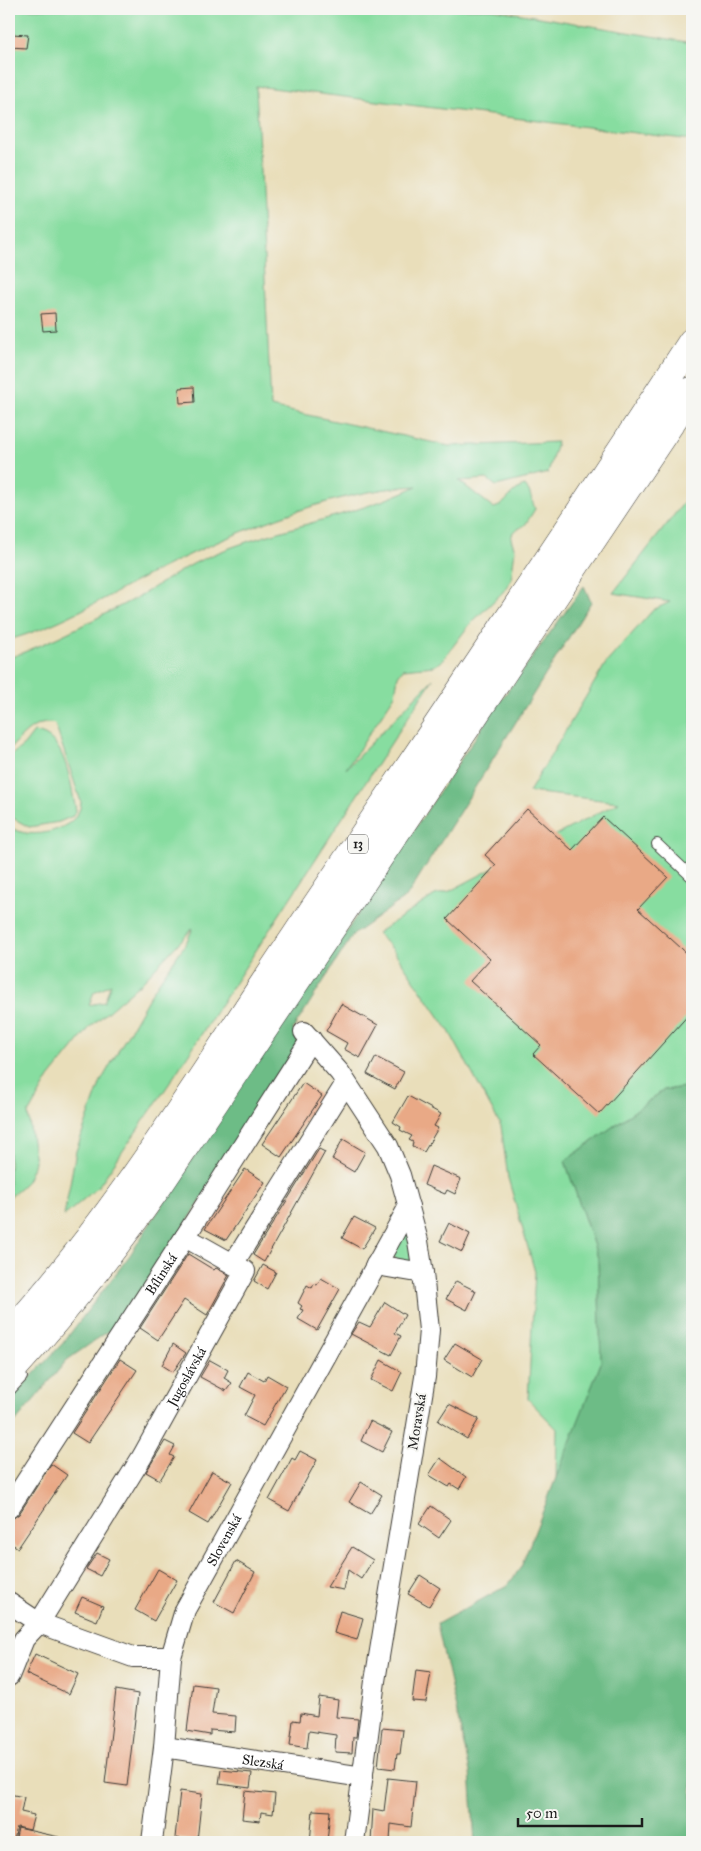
<svg xmlns="http://www.w3.org/2000/svg" width="701" height="1851" viewBox="0 0 701 1851" font-family="'IM FELL Great Primer',serif">
<style>
.green{fill:#87dda0;stroke:#527c5e;fill-rule:evenodd}
.forest{fill:#6dbc86;stroke:#446c51}
.building{fill:#e9a986}
.lines{fill:none;stroke-linecap:round;stroke-linejoin:round}
.lane-casing{stroke:#3b3934;stroke-width:12}
.street-casing{stroke:#3b3934;stroke-width:22}
.highway-casing{stroke:#3b3934;stroke-width:29}
.lane{stroke:#fff;stroke-width:10}
.street{stroke:#fff;stroke-width:20}
.highway{stroke:#fff;stroke-width:28}
.labels{text-anchor:middle;dominant-baseline:central;stroke-width:4;stroke-linejoin:round;paint-order:stroke}
.shield{fill:#f6f6f2;stroke:#5d5d5c;stroke-width:1}
.shield-label{font-size:12px;font-weight:bold;fill:#1c1c1c}
.street-label{font-size:14px;fill:#1c1c1c;stroke:#f6f6f2}
</style>
<rect width="100%" height="100%" fill="#f6f6f2"/>
<filter id="ink" filterUnits="userSpaceOnUse"><feTurbulence type="fractalNoise" baseFrequency=".02" numOctaves="2"/><feDisplacementMap in="SourceGraphic" scale="10" xChannelSelector="R" yChannelSelector="G"/><feConvolveMatrix kernelMatrix="1 2 1 2 8 2 1 2 1" color-interpolation-filters="sRGB"/></filter>
<filter id="wash" filterUnits="userSpaceOnUse"><feTurbulence type="fractalNoise" baseFrequency=".0096" numOctaves="4" result="noise"/><feDisplacementMap in="SourceGraphic" scale="20" xChannelSelector="R" yChannelSelector="G"/><feGaussianBlur stdDeviation="1.12" result="paint"/><feColorMatrix in="noise" values="0 0 0 0 0 0 0 0 0 0 0 0 0 0 0 0 0 1.4 0 .05"/><feComposite in="paint" operator="in"/></filter>
<g filter="url(#wash)">
<rect width="100%" height="100%" fill="#e9deba"/>
<!-- green -->
<path class="green" d="M9 9H492L692 43V140L256 86 271 407 449 446 557 442 548 473 496 486 487 479 459 481 494 508C507 505 511 489 525 486L529 491 535 509 525 525 513 532 511 539 515 550 511 580 503 592 470 624 441 662 434 666 403 669 398 676 395 695 346 769 433 679 169 1084 98 1187 64 1216 76 1151 101 1081 152 992 186 943 193 928 141 983 90 1027 49 1078 28 1114 35 1162 27 1181 9 1198V826C29 843 81 830 81 802L55 724C35 719 22 736 9 750V658C52 642 95 619 136 598 161 584 185 566 212 555 278 527 351 518 417 486 330 490 223 537 146 576 101 600 57 626 9 640ZM111 984 104 1002 89 1005 94 992Z
M692 492V1086L664 1090 565 1161 598 1258 601 1363 556 1481 557 1429 528 1399 535 1272 508 1178 501 1126 449 1031 394 951 377 933 435 895 448 892 619 802 529 792 606 663 653 610 670 602 613 593Z
M34 732C67 735 70 784 76 810L73 816 59 822 29 827 9 816V760L10 756 24 745Z
M409 1231 412 1261 405 1264 398 1261 392 1255 400 1232Z"/>
<!-- forest -->
<path class="forest" d="M584 586 591 602 407 896 353 935 293 1029 300 1048 123 1321 67 1360 9 1430V1400L63 1343 130 1255 262 1050 340 941 491 714Z
M692 1086V1842H475L470 1772 437 1624 508 1585 521 1567 601 1363 598 1258 565 1161 664 1090Z"/>
<g id="blocks">
<!-- building -->
<path class="building" d="M12 34 28 35 26 48 10 47Z
M55 313 56 330 43 331 41 314Z
M194 387 195 402 180 403 179 388Z
M527 809 572 850 603 817 668 877 638 909 692 958V1011L599 1114 533 1054 541 1045 470 981 490 959 447 919 496 865 485 855Z
M341 1004 378 1025 360 1058 344 1049 347 1043 326 1031Z
M376 1057 404 1072 395 1089 367 1074Z
M303 1083 322 1096 281 1157 262 1144Z
M408 1096 441 1114 434 1126 438 1128 424 1152 412 1146 413 1142 409 1140 412 1136 400 1130 401 1127 393 1122Z
M343 1139 365 1152 354 1172 332 1159Z
M319 1149 325 1152 264 1262 253 1255Z
M431 1166 461 1179 455 1194 447 1190 445 1194 424 1185Z
M245 1169 265 1182 226 1240 205 1229Z
M354 1217 375 1228 362 1249 342 1238Z
M449 1223 470 1234 462 1252 440 1241Z
M188 1254 214 1270 216 1268 229 1275 207 1315 184 1300 158 1340 140 1328Z
M263 1265 276 1272 267 1289 254 1281Z
M321 1278 340 1289 317 1330 298 1319 303 1310 300 1309 302 1306 298 1303 307 1285 312 1288 314 1284 317 1285Z
M456 1281 476 1291 467 1310 446 1299Z
M385 1302 405 1315 395 1333 401 1336 391 1355 351 1334 359 1322 370 1327Z
M455 1343 482 1359 472 1377 444 1360Z
M173 1344 186 1353 173 1372 162 1365Z
M120 1359 137 1370 88 1443 72 1433Z
M210 1360 228 1370 224 1378 232 1383 226 1391 200 1377Z
M381 1360 402 1372 393 1391 371 1380Z
M248 1372 264 1381 267 1375 286 1386 263 1426 244 1416 255 1395 240 1387Z
M449 1404 479 1419 467 1439 438 1421Z
M370 1421 392 1432 382 1452 361 1441Z
M165 1441 175 1446 170 1455 174 1457 160 1480 146 1472Z
M300 1451 317 1460 289 1511 269 1500 292 1458 295 1460Z
M440 1458 466 1477 459 1489 451 1484 449 1487 429 1475Z
M51 1464 67 1475 18 1548 9 1542V1521L19 1514Z
M212 1471 232 1482 208 1524 189 1513Z
M361 1482 382 1495 370 1514 349 1502Z
M431 1506 451 1520 439 1538 419 1524Z
M352 1547 373 1560 361 1579 348 1570 344 1590 327 1587Z
M97 1553 109 1559 100 1576 86 1569Z
M236 1561 255 1572 234 1613 214 1602Z
M158 1569 177 1580 154 1621 135 1610Z
M420 1575 440 1588 429 1606 408 1594Z
M82 1597 103 1606 97 1621 75 1612Z
M340 1611 363 1618 357 1640 334 1633Z
M35 1654 78 1674 69 1694 26 1674Z
M416 1670 431 1672 426 1702 412 1701Z
M193 1684 216 1687 212 1714 236 1716 235 1732 210 1730V1735L187 1731Z
M116 1690 138 1694 127 1786 105 1783Z
M319 1697 338 1700 336 1717 358 1719 356 1737H353L352 1753 335 1752 336 1735 309 1731 307 1748 290 1745 293 1720 300 1721 301 1713 317 1716Z
M382 1728 403 1730 400 1754H397L395 1769 378 1767Z
M221 1770 252 1773 250 1788 219 1784Z
M388 1778 416 1781 411 1827 391 1824 390 1842H371L373 1809 384 1811Z
M180 1791 202 1794 197 1841 175 1838Z
M245 1791 275 1794 273 1814 261 1812 260 1821 242 1819Z
M9 1794 24 1797 21 1812 34 1815 30 1830 17 1827 14 1840H9Z
M313 1810 330 1811 327 1842H310Z
M18 1828 59 1837 58 1842H15Z"/>
</g>
</g>
<g filter="url(#ink)">
<use href="#blocks" fill-opacity="0" stroke="#3b3934" stroke-width="1"/>
<g class="lines">
<defs>
<path id="lane" d="M657 844 692 877
M9 1391 22 1377"/>
<g id="street">
<path d="M304 1032 340 1073 388 1146 400 1175 418 1241 423 1273 429 1330 425 1377 375 1681 354 1842"/>
<path d="M185 1237 233 1264"/>
<path d="M376 1265 423 1273"/>
<path id="s1" d="M9 1508 185 1237 311 1039"/>
<path d="M9 1603 39 1623 133 1657H171"/>
<path id="s2" d="M9 1676 24 1639 39 1623 142 1457 245 1271 233 1264 346 1083"/>
<path id="s3" d="M164 1747 363 1777"/>
<path id="s4" d="M152 1842 164 1747 171 1657 185 1610 409 1206"/>
</g>
<path id="highway" d="M9 1335C119 1214 204 1072 295 937 428 739 562 542 692 342
M9 1373C64 1313 112 1252 159 1185L692 391"/>
</defs>
<!-- lane casing -->
<use href="#lane" class="lane-casing"/>
<!-- street casing -->
<use href="#street" class="street-casing"/>
<!-- highway casing -->
<use href="#highway" class="highway-casing"/>
<!-- lane -->
<use href="#lane" class="lane"/>
<!-- street -->
<use href="#street" class="street"/>
<!-- highway -->
<use href="#highway" class="highway"/>
</g>
</g>
<g class="labels">
<!-- shield labels -->
<rect class="shield" x="348" y="834.5" width="20" height="19" rx="4"/>
<g class="shield-label">
<text x="358" y="844">13</text>
</g>
<!-- street labels -->
<g class="street-label">
<text stroke="none"><textPath href="#s1" startOffset="279">Bílinská</textPath></text>
<text stroke="none"><textPath href="#s2" startOffset="349">Jugoslávská</textPath></text>
<text transform="translate(417 1422) rotate(-81)">Moravská</text>
<text stroke="none"><textPath href="#s4" startOffset="315">Slovenská</textPath></text>
<text stroke="none"><textPath href="#s3" startOffset="100">Slezská</textPath></text>
</g>
</g>
<!-- margin -->
<rect width="701" height="1851" fill="none" stroke="#f6f6f2" stroke-width="30"/>
<!-- scale -->
<path d="M518 1818v8h124v-8" fill="none" stroke="#1c1c1c" stroke-width="2.5"/>
<text x="526" y="1818" font-size="15" fill="#1c1c1c" stroke="#f6f6f2" stroke-width="4" paint-order="stroke">50 m</text>
</svg>
